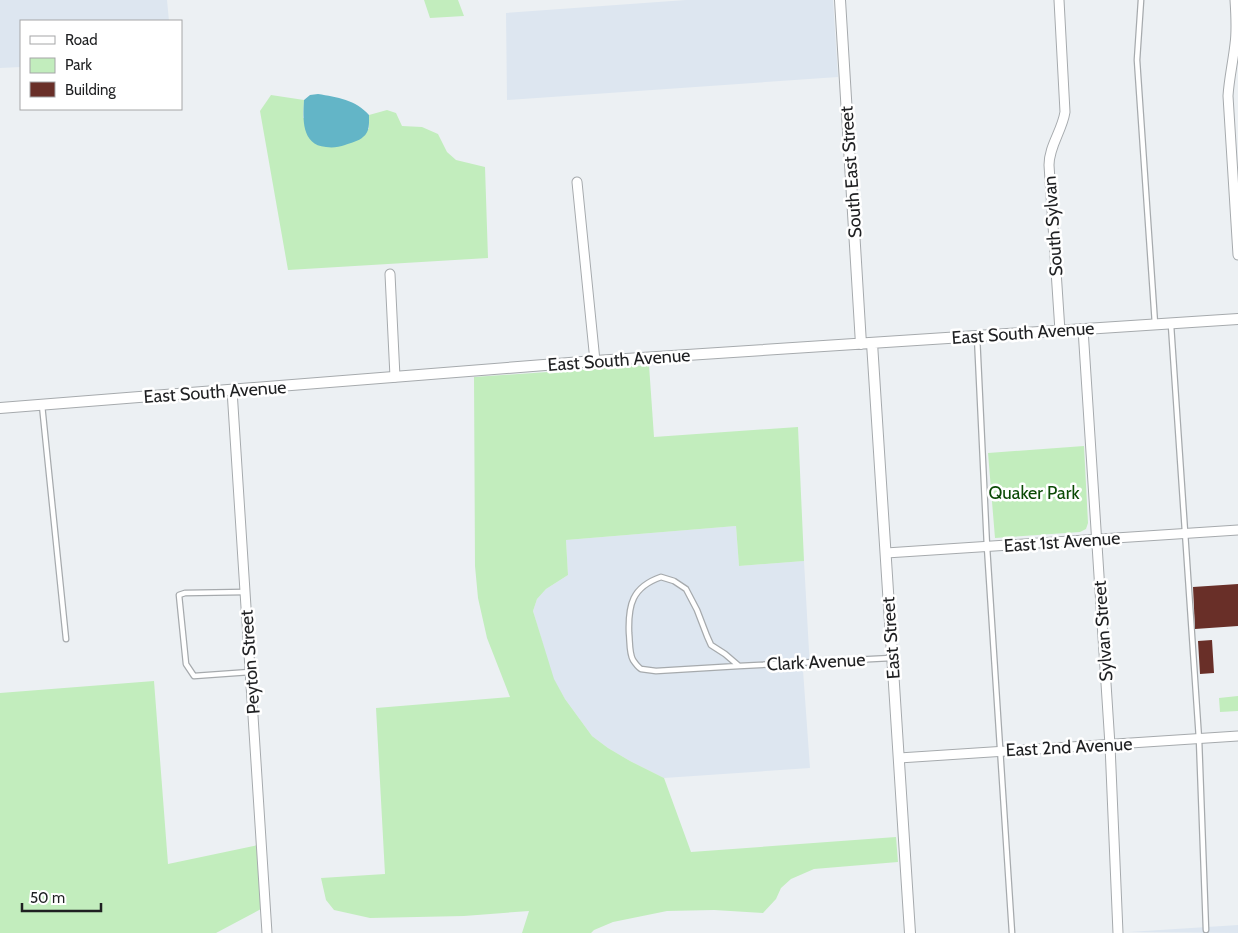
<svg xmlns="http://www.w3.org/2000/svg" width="1238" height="933" viewBox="0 0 1238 933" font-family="Cabin,sans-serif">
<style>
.built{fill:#dde6f0}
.green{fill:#c2edbd}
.water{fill:#63b5c7}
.building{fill:#692f28}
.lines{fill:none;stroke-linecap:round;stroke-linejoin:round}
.service-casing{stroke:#a6aaad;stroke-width:7}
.minor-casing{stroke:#a6aaad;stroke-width:11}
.tertiary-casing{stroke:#a6aaad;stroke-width:12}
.service{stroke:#fff;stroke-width:4.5}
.minor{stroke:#fff;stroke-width:9}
.tertiary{stroke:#fff;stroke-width:10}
.labels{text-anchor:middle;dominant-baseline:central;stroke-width:5;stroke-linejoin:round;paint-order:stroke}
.street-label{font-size:18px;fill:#1f2022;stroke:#fff}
.park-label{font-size:18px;fill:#0b4a05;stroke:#fff}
</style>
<rect width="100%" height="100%" fill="#ecf0f3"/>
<!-- built -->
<path class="built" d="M0 0H167L169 21H21V67L0 68Z
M686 0H833L838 77 507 100 506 13Z
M736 526 739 566 804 561 810 669 803 670 810 768 664 778 630 761 608 748 592 736 565 699 553 679 533 611 537 599 546 589 568 575 566 540Z
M1238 925V933L1129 932Z"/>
<!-- green -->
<path class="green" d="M424 0H458L464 16 430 18Z
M271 95 304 100 303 118 369 129V115L387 110 396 113 402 126 422 127 438 134 447 152 456 160 485 167 488 258 288 270 260 111Z
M649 365 654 437 798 427 804 561 739 566 736 526 566 540 568 575 546 589 537 599 533 611 554 679 565 699 592 736 608 748 630 761 664 778 691 852 896 837 898 862 814 869 791 879 781 888 776 899 763 913 714 910 667 911 613 922 594 930 591 933H522L529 911 464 916 370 918 334 910 326 900 321 878 385 874 376 708 510 697 487 638 478 598 475 566 474 377Z
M1084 446 1088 523 1086 529 1080 532 995 538 988 453Z
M154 681 168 864 258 845 261 909 216 933H0V693Z
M1238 696V711L1220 712 1219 698Z"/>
<!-- water -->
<path class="water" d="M318 94C337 97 356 100 369 115 369 123 370 132 363 137 359 141 350 143 345 145 339 147 333 148 326 147 301 145 303 118 304 100L310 95Z"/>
<!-- building -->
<path class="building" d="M1238 584V626L1195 629 1193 587Z
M1212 640 1214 673 1200 674 1198 641Z"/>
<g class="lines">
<defs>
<path id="service" d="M1141 0 1137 60 1155 324
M1171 325 1199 739 1206 930
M977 336 987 547 1012 933
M42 405 66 639
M661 577 674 581 686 589 697 610 707 636 711 645 725 654 739 666 656 671 641 669C638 667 635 663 633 660 629 653 630 641 629 633 628 605 632 587 661 577Z
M245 592 185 593 179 595 186 664 194 676 250 672
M739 666 891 658"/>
<path id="minor" d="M1059 0 1065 112C1062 131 1049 146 1049 165L1060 331
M1235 0C1236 15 1237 30 1235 44 1233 62 1229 79 1228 96L1238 255
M577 182 595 361
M390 274 395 377
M1083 329 1110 745 1118 933
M232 390 267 933
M886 553 1238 530
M899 758 1238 736"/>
<path id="tertiary" d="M840 0 861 344
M872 343 910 933
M0 408 595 361 1238 319"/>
</defs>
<!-- service casing -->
<use href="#service" class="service-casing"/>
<!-- minor casing -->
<use href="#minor" class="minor-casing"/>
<!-- tertiary casing -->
<use href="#tertiary" class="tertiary-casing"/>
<!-- service -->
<use href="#service" class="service"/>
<!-- minor -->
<use href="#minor" class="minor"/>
<!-- tertiary -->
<use href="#tertiary" class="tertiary"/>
</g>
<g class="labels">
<!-- street labels -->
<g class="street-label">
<text transform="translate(851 172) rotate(-94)">South East Street</text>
<text transform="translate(1053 226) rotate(-94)">South Sylvan</text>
<text transform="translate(1023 333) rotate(-4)">East South Avenue</text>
<text transform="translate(619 360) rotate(-4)">East South Avenue</text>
<text transform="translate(215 392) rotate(-4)">East South Avenue</text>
<text transform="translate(1062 542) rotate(-4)">East 1st Avenue</text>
<text transform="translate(1103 631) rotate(-94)">Sylvan Street</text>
<text transform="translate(891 638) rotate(-94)">East Street</text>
<text transform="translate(250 662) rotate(-94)">Peyton Street</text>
<text transform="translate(816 662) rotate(-3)">Clark Avenue</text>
<text transform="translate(1069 747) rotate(-3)">East 2nd Avenue</text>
</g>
<!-- park labels -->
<g class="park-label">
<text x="1034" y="493">Quaker Park</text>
</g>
</g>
<!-- legend -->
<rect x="20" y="20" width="162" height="90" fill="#ffffff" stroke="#a5a6a7"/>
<rect x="30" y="36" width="25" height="8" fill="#ffffff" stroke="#a5a6a7"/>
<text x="65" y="45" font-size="15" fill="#1f2022">Road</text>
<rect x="30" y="58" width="25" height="15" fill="#c2edbd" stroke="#a5a6a7"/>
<text x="65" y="70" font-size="15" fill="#1f2022">Park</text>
<rect x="30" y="82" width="25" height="15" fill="#692f28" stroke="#a5a6a7"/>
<text x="65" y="95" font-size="15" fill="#1f2022">Building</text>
<!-- scale -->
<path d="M22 903v8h79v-8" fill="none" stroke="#1f2022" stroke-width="2.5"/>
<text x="30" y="903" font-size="15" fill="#1f2022" stroke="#ffffff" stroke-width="4" paint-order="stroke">50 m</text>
</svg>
